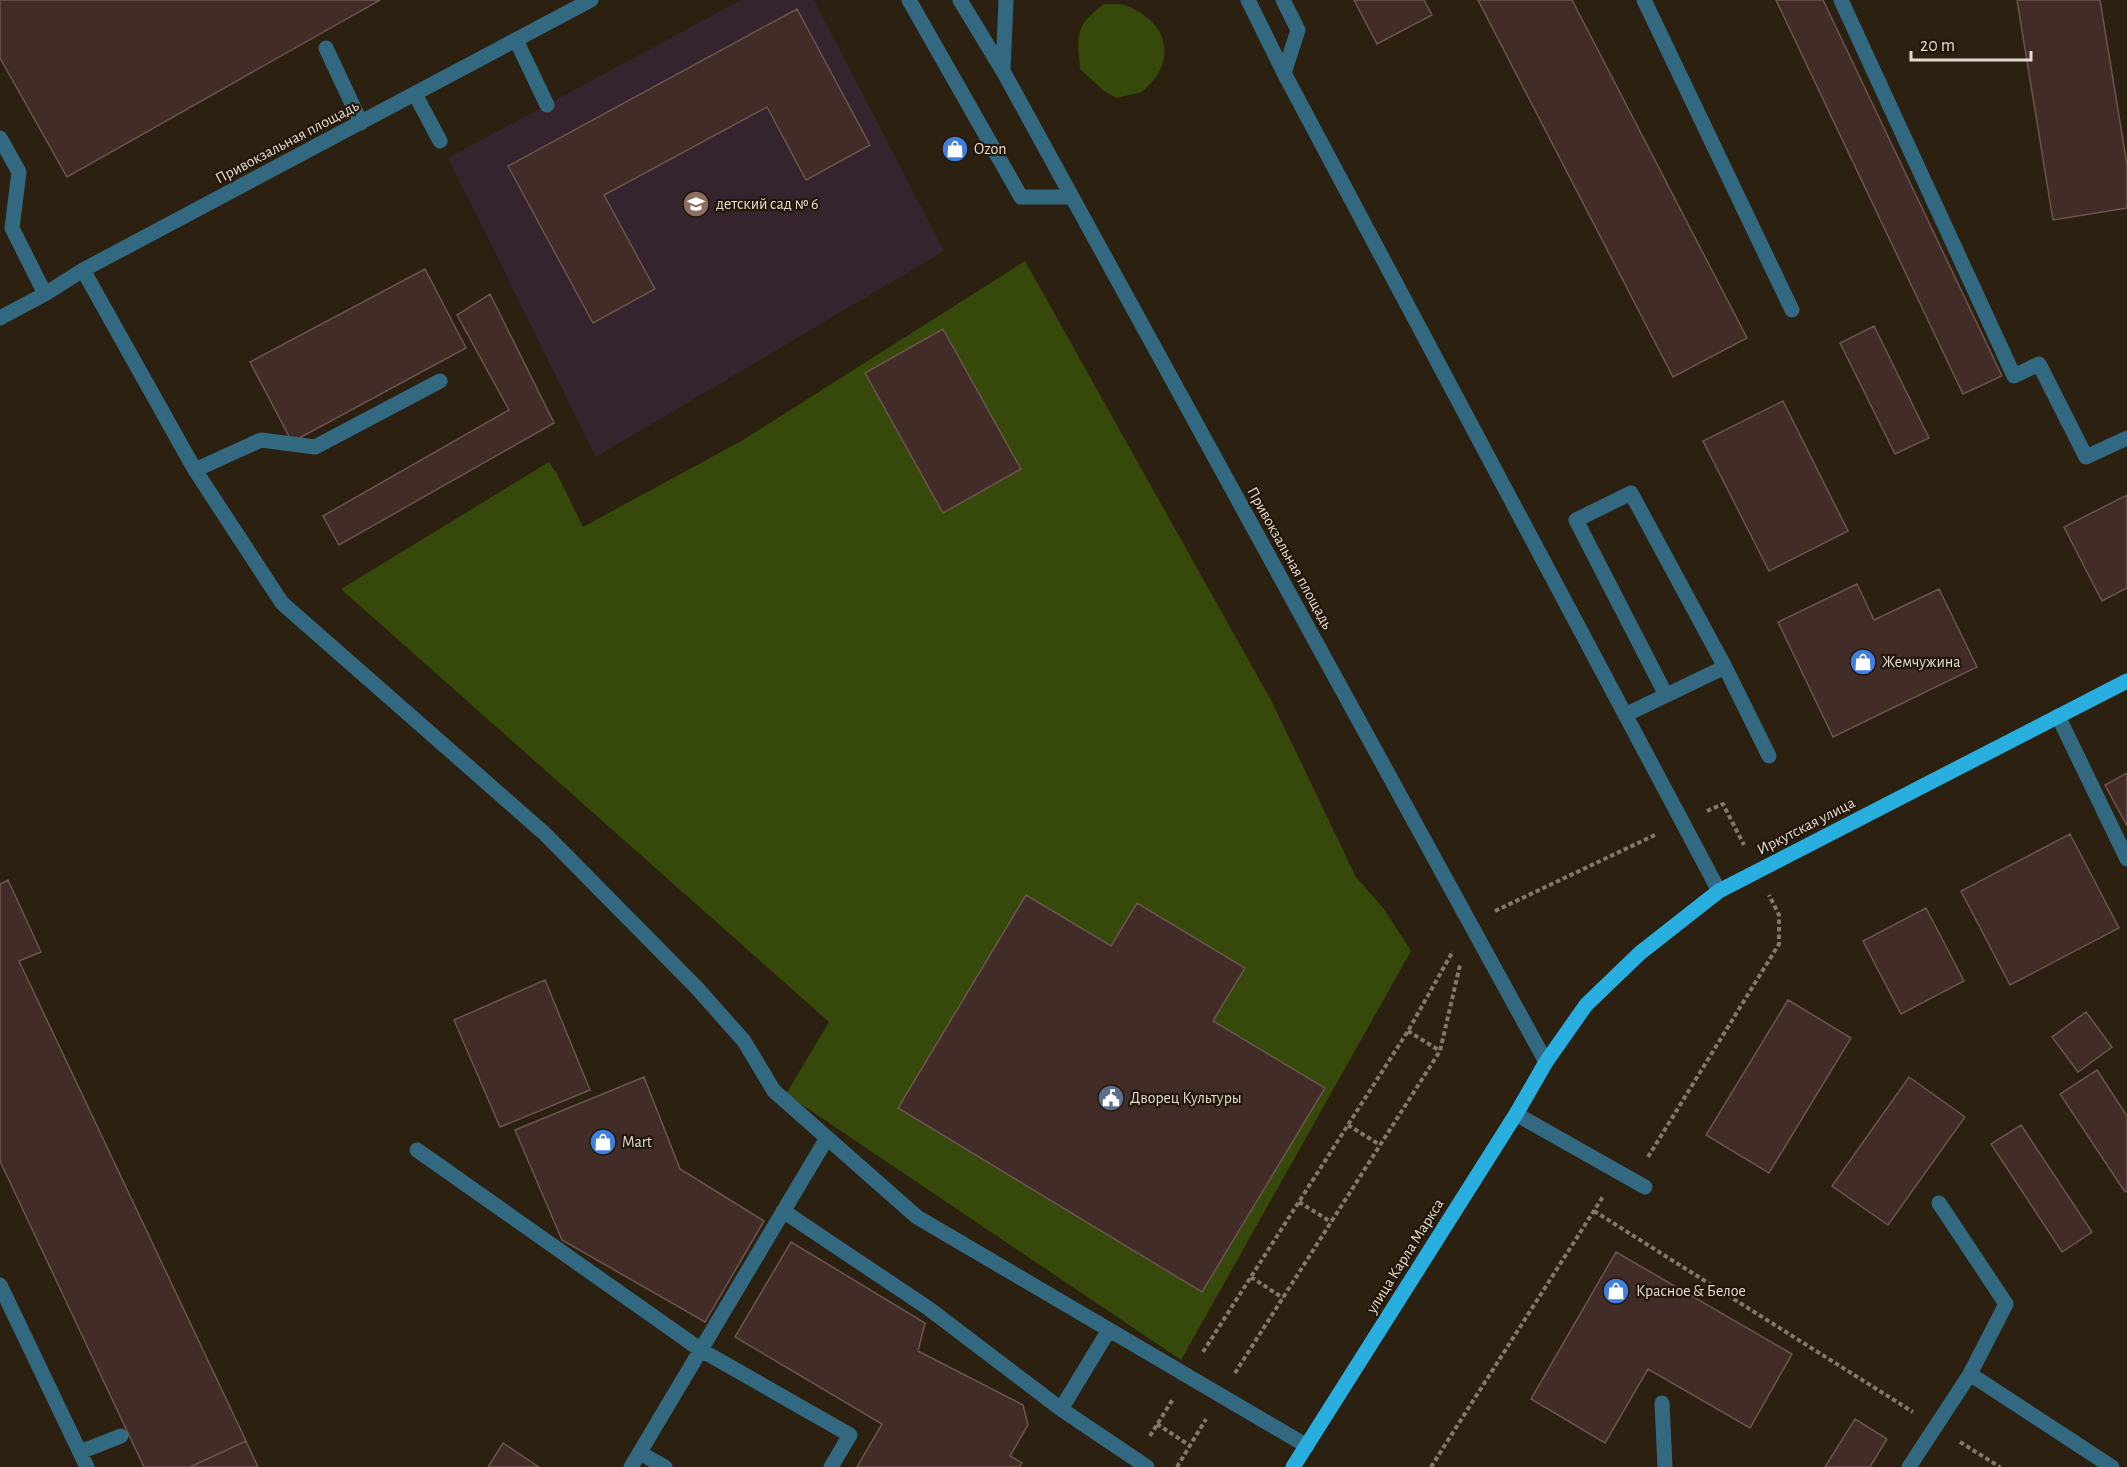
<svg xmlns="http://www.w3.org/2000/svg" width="2127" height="1467" viewBox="0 0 2127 1467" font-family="'Alegreya Sans',sans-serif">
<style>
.education{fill:#35242e}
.green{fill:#36490a}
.building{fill:#412c27;stroke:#6c554f;stroke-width:1.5}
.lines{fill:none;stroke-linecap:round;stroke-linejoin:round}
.path{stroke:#83786c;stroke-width:4;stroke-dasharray:4.5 3;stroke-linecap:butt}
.minor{stroke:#336980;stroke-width:15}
.major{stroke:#28aedf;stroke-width:15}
.labels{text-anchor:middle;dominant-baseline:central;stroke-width:4.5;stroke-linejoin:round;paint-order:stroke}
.street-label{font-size:16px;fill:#e2d9d0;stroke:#221708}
.poi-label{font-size:16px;fill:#e2d9d0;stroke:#221708;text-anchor:start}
</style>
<rect width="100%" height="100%" fill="#2c2011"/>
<!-- education -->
<path class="education" d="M741 0H814L944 251 596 457 448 158Z"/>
<!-- green -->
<path class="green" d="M1104 4C1111 5 1120 3 1127 6 1168 22 1178 60 1144 90 1138 95 1125 95 1117 98L1104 91 1080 69C1077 34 1075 26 1104 4Z
M1025 261 1272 702 1356 877 1384 909 1411 951 1181 1360 786 1094 829 1022 341 589 549 462 557 474 583 527 743 440Z"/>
<!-- building -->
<path class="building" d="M0 0H380L67 177 0 58Z
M1354 0H1424L1432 15 1377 44Z
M1478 0H1572L1747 338 1673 377Z
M1776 0H1823L2002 376 1963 394Z
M2017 0H2100L2127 165V208L2053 220Z
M797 9 870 145 806 180 767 107 604 195 655 289 593 323 508 166Z
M425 269 466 348 292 442 250 362Z
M490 294 554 423 339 545 323 516 509 410 457 315Z
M1874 326 1929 438 1895 454 1840 343Z
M943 329 1021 469 943 513 865 373Z
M1783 401 1848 531 1769 571 1703 441Z
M2127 495V588L2102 601 2064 527Z
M1857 584 1874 620 1939 589 1977 667 1833 737 1778 622Z
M2127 773V826L2105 785Z
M2070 834 2119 928 2010 985 1961 891Z
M8 880 41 952 19 961 246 1441 190 1467H144L0 1161V884Z
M1026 895 1111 946 1137 903 1245 968 1213 1021 1325 1088 1202 1292 898 1108Z
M1926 908 1964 981 1901 1014 1863 941Z
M545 980 590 1090 500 1127 454 1020Z
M1788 1000 1851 1038 1769 1173 1706 1135Z
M2086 1012 2112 1047 2078 1072 2052 1037Z
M2097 1070 2127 1116V1191L2125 1192 2060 1094Z
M644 1077 680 1169 764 1221 705 1322 562 1240 515 1130Z
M1909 1077 1965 1117 1888 1225 1832 1186Z
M2021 1125 2092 1232 2062 1252 1991 1144Z
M791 1242 925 1323 918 1351 1023 1405 1028 1425 1010 1456 1022 1463 1019 1467H857L882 1424 735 1337Z
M1616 1252 1792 1354 1750 1428 1648 1369 1605 1443 1531 1399Z
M1855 1419 1887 1439 1870 1467H1825Z
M246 1441 258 1467H190Z
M503 1443 539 1467H488Z"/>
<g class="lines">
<!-- path -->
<path class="path" d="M1707 811 1723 804 1744 845
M1495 911 1657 834
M1408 1031 1440 1051
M1348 1125 1380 1145
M1648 1157 1779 944V915L1769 895
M1299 1202 1331 1222
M1594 1211 1913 1412
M1251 1277 1283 1298
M1203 1352 1408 1031 1453 951
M1235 1373 1440 1051 1460 965
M1157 1424 1189 1445
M1150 1436 1173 1399
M1960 1442 2000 1467
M1177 1467 1206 1419
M1431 1467 1604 1195"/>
<!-- minor -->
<path class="minor" d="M909 0 1021 197H1072
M960 0 1003 71 1546 1062
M1248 0 1284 73 1719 891
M1283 0 1298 30 1284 73
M1644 0 1792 310
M1841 0 2014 376 2039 364 2086 457 2127 438
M516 40 547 105
M326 48 361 123
M1003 71 1006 0
M415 94 440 141
M0 138 19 172 12 228 45 294
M83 270 195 470 282 603 544 833 697 988 744 1041 774 1091 917 1217 1307 1446
M0 318 45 294 83 270 591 0
M195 470 261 440 315 447 440 381
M1725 667 1769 756
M1625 715 1725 667 1631 493 1576 520 1666 695
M2058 716 2127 859
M1516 1114 1645 1187
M417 1150 701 1350 850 1435 831 1467
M1939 1203 2006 1304 1970 1374
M783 1211 928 1308 1061 1409 1109 1330
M0 1285 87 1467
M1662 1403 1665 1467
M1061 1409 1147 1467
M80 1452 121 1436
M640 1453 665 1467
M631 1467 827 1138
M1909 1467 1970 1374 2112 1467"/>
<!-- major -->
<path class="major" d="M1293 1467 1516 1114 1546 1062 1586 1005 1640 953 1719 891 2127 681"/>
</g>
<!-- icons -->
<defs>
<symbol id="shop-disc" viewBox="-11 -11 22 22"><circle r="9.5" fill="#3f7fe0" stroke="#221708"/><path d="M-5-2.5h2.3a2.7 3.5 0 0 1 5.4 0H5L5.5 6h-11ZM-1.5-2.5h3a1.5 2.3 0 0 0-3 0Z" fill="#fff"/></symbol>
<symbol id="school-disc" viewBox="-11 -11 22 22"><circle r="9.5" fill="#8d6e63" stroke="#221708"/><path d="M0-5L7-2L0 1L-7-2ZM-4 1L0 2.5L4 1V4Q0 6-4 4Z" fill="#fff"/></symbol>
<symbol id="civic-disc" viewBox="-11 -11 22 22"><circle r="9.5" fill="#5c6f8a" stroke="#221708"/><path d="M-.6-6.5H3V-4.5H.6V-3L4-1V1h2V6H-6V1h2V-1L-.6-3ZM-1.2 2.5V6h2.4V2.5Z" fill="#fff"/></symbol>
</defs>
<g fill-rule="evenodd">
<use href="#shop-disc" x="940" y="134" width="30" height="30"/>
<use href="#school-disc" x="681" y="189" width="30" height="30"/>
<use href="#shop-disc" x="1848" y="647" width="30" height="30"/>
<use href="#civic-disc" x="1096" y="1083" width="30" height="30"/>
<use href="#shop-disc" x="588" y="1127" width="30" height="30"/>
<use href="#shop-disc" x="1601" y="1276" width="30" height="30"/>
</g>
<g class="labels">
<!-- street labels -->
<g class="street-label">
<text transform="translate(287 142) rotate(-28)">Привокзальная площадь</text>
<text transform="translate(1290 558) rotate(61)">Привокзальная площадь</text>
<text transform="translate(1806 826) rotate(-27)">Иркутская улица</text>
<text transform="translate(1405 1256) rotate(-58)">улица Карла Маркса</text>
</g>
<!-- poi labels -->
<g class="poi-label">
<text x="974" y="149">Ozon</text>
<text x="716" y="204">детский сад № 6</text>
<text x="1882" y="662">Жемчужина</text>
<text x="1130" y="1098">Дворец Культуры</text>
<text x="622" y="1142">Mart</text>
<text x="1636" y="1291">Красное &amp; Белое</text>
</g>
</g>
<!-- scale -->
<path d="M1911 51v9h120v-9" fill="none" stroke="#e2d9d0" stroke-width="3"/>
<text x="1920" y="51" font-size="18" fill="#e2d9d0" stroke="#221708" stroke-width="4.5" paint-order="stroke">20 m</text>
</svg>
